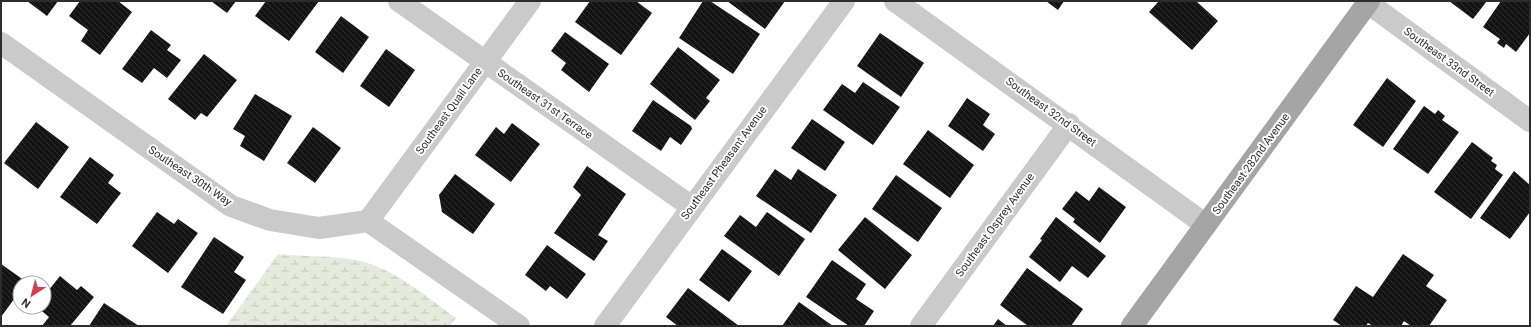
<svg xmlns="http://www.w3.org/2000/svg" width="1531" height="327" viewBox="0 0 1531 327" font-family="Roboto,sans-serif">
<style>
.wetland{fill:url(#wetland-marsh)}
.building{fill:url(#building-back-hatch)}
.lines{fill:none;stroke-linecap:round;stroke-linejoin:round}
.minor{stroke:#cacaca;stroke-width:22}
.major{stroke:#a5a5a5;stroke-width:22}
.labels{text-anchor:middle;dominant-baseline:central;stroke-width:4;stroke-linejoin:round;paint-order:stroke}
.street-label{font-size:11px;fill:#2d2d2d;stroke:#fff}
</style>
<defs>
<pattern id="wetland-marsh" width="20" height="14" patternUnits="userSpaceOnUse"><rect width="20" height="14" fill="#e4eadc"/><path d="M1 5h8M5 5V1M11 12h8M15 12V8" fill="none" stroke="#c4c9bd"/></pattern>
<pattern id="building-back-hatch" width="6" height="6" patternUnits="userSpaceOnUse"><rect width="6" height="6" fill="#141414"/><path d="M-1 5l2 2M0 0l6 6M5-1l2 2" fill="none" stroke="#2e2e2e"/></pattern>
</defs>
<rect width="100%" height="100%" fill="#fff"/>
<!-- wetland -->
<path class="wetland" d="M278 254C304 257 330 255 355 260 393 267 425 296 456 318L450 326H226Z"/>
<!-- building -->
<path class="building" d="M27 1H58L47 16Z
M80 1H118L132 12 100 55 81 41 88 30 69 16Z
M211 1H236L227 13Z
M266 1H319L289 41 255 16Z
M590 1H636L652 13 621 55 575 22Z
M703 1H710L760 34 733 74 679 38Z
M727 1H785L765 29Z
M1046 1H1064L1058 10Z
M1159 1H1196L1218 21 1192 50 1149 12Z
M1449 1H1487L1473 19Z
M1501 1H1530V33L1516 52 1506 44 1504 48 1497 43 1500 39 1483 27Z
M341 16 369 37 343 73 315 52Z
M151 30 171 45 167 50 181 60 167 78 154 68 142 83 122 69Z
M565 32 609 64 589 92 561 70 566 63 551 51Z
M880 33 924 63 901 97 857 66Z
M678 47 720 80 706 98 710 101 695 120 650 84Z
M386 49 415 70 389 107 360 86Z
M204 54 237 80 207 117 201 113 195 120 168 99Z
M1387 78 1416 101 1383 147 1353 125Z
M863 82 900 107 873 145 823 110 842 84 855 93Z
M255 94 292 116 264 161 240 146 245 136 233 129Z
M967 98 990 114 983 125 995 134 983 151 948 126Z
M653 100 691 126 692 129 681 145 670 137 661 151 632 131Z
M1424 106 1435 114 1438 110 1445 116 1442 120 1459 132 1428 174 1393 149Z
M812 119 845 142 825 171 791 148Z
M36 122 69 147 38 189 4 163Z
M512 123 540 144 511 182 475 155 496 127 504 134Z
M313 127 341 148 315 183 287 163Z
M928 130 974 165 950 198 903 164Z
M1472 142 1493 158 1491 161 1497 165 1495 169 1503 175 1471 219 1434 192Z
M90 157 114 175 108 183 121 193 97 224 60 197Z
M587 166 626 194 598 235 608 241 594 261 554 233 581 195 573 187Z
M775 169 791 180 798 169 837 195 811 233 756 196Z
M1514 171 1530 185V212L1510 239 1480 218Z
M455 174 495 204 473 234 442 212 439 195Z
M896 175 942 208 918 242 872 209Z
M1099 187 1126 207 1100 243 1073 222 1075 219 1062 209 1076 191 1089 201Z
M157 212 174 224 178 219 198 233 168 273 132 246Z
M767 212 805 239 779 276 724 236 740 215 756 227Z
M865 217 912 255 885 289 838 250Z
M1056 217 1106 256 1088 278 1072 266 1060 282 1029 257 1042 240 1040 239Z
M214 237 244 257 234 272 246 280 223 314 181 287Z
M547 245 586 274 567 299 550 286 546 291 525 275Z
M722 249 752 271 729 302 699 280Z
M1403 254 1434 275 1426 286 1447 300 1429 326H1411L1404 321 1401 326H1373L1368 323 1366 326H1342L1333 320 1356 286 1373 297Z
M832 260 866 284 856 299 874 311 864 326H849L806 297Z
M1 264 28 283H20V291L1 317Z
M1027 268 1083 309 1071 326H1028L1000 305Z
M60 276 77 290 81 286 94 297 70 326H42L49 317 37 307H44V296Z
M688 288 739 326H678L666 317Z
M799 302 833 326H782Z
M104 303 139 326H89Z
M998 319 1007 326H993Z"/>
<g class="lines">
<!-- minor -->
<path class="minor" d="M399 1 692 207
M895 1 1206 225
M1368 3 1530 121
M1 43 231 206 270 220 319 228 368 221 519 326
M368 221 530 1
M605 326 844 1
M921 326 1069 124"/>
<!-- major -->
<path class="major" d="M1132 326 1369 1"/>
</g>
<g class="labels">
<!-- street labels -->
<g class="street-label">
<text transform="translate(1449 62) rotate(36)">Southeast 33nd Street</text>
<text transform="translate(545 104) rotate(35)">Southeast 31st Terrace</text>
<text transform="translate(449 111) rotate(-54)">Southeast Quail Lane</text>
<text transform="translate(1051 112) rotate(36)">Southeast 32nd Street</text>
<text transform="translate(724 163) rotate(-54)">Southeast Pheasant Avenue</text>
<text transform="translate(1251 164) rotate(-54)">Southeast 282nd Avenue</text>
<text transform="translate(190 176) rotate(34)">Southeast 30th Way</text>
<text transform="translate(995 225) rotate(-54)">Southeast Osprey Avenue</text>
</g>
</g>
<!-- border -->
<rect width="1531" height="327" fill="none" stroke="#2d2d2d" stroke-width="4"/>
<!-- north arrow -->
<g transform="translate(32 295) rotate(216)"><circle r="19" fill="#ffffff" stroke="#ababab"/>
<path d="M0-3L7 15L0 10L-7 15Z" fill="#d63e4e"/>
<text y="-6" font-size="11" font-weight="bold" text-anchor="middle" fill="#2d2d2d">N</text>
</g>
</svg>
